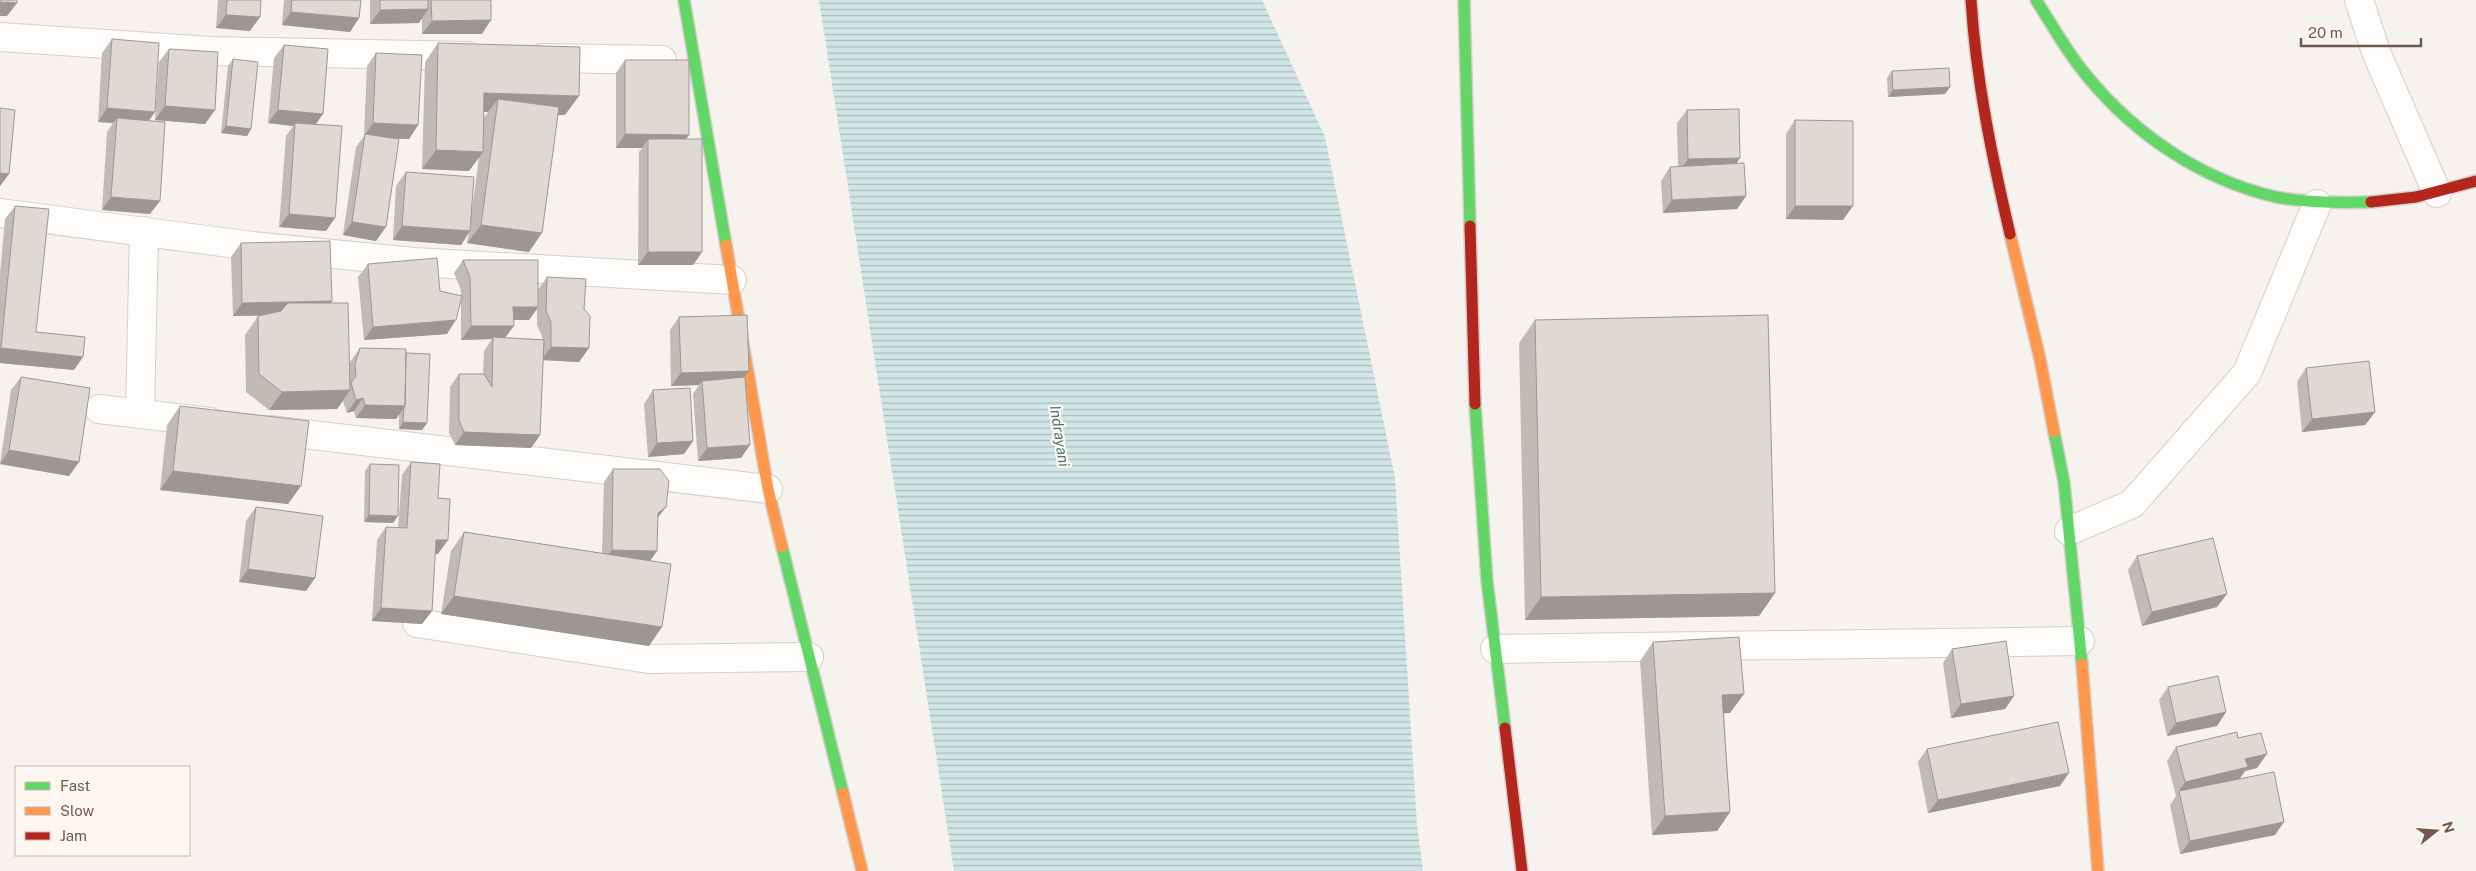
<svg xmlns="http://www.w3.org/2000/svg" width="2476" height="871" viewBox="0 0 2476 871" font-family="'Public Sans',sans-serif">
<style>
.water{fill:url(#water-rules)}
.lines{fill:none;stroke-linecap:round;stroke-linejoin:round}
.street-casing{stroke:#d5cfcb;stroke-width:30}
.fast-casing{stroke:#d6ceca;stroke-width:14}
.slow-casing{stroke:#d6ceca;stroke-width:14}
.jam-casing{stroke:#d6ceca;stroke-width:14}
.street{stroke:#fefdfc;stroke-width:28}
.fast{stroke:#63d668;stroke-width:11}
.slow{stroke:#ff974d;stroke-width:11}
.jam{stroke:#b3261e;stroke-width:11}
.wall{fill:#c1bab5;fill-rule:evenodd}
.shaded-wall{fill:#9d9794}
.building{fill:#e0d8d3;stroke:#9d9794}
.labels{text-anchor:middle;dominant-baseline:central;stroke-width:4.5;stroke-linejoin:round;paint-order:stroke}
.water-label{font-size:15px;font-style:italic;fill:#48777c;stroke:#fdf7ef}
</style>
<defs>
<pattern id="water-rules" width="6" height="5" patternUnits="userSpaceOnUse" patternTransform="scale(1.25)"><rect width="6" height="5" fill="#d0e5e5"/><path d="M0 2.5h6" fill="none" stroke="#adbdbc"/></pattern>
</defs>
<rect width="100%" height="100%" fill="#f6f2ed"/>
<!-- water -->
<path class="water" d="M819 0H1262L1325 137 1395 478 1417 825 1423 871H954Z"/>
<g class="lines">
<defs>
<path id="street" d="M2359 0 2376 52 2437 193
M0 37 211 51 467 56
M542 58 662 60
M0 213 252 246 414 262 732 280
M99 409 210 422
M140 414 144 231
M270 430 768 489
M2069 531 2132 504 2247 373 2317 204
M417 623 649 659 809 657
M1495 649 2080 641"/>
<path id="fast" d="M684 0 726 245
M1464 0 1470 226
M2036 0C2053 26 2067 53 2087 76 2135 135 2202 180 2276 197 2307 203 2340 203 2371 202
M1475 404 1487 581 1505 728
M2054 432 2064 482 2082 664
M782 547 843 793"/>
<path id="slow" d="M2010 234 2040 359 2054 432
M726 245 768 489 782 547
M2082 664 2098 871
M843 793 862 871"/>
<path id="jam" d="M1971 0C1976 80 1992 157 2010 234
M2371 202 2416 197 2476 181
M1470 226 1475 404
M1505 728 1522 871"/>
</defs>
<!-- street casing -->
<use href="#street" class="street-casing"/>
<!-- fast casing -->
<use href="#fast" class="fast-casing"/>
<!-- slow casing -->
<use href="#slow" class="slow-casing"/>
<!-- jam casing -->
<use href="#jam" class="jam-casing"/>
<!-- street -->
<use href="#street" class="street"/>
<!-- fast -->
<use href="#fast" class="fast"/>
<!-- slow -->
<use href="#slow" class="slow"/>
<!-- jam -->
<use href="#jam" class="jam"/>
</g>
<!-- wall -->
<path class="wall" d="M218 0H261L250 31 216 28Z
M284 0H361L359 18 350 32 282 25Z
M370 0H491L482 34H422V18L419 23 370 24Z
M112 39 155 112 149 121 150 214 102 210 107 132 113 123 98 122 102 53Z
M438 43 565 115H558L529 252 467 243 469 233 461 245 393 240 396 186 406 172 472 210 479 157 469 171 422 169 425 62ZM484 112H488L484 118 483 127Z
M284 45 316 124 326 231 279 227 286 136 293 126 268 123 274 58Z
M169 49 215 110 205 124 155 120 159 62Z
M376 53 418 125 409 139 392 138 376 241 343 235 356 147 364 136 367 66Z
M233 59 251 129 247 136 221 133 228 66Z
M625 60 686 139 702 252 693 265H638L639 152 642 148H616V73Z
M1892 71 1950 87 1945 94 1888 97 1887 78Z
M1687 110 1737 164 1746 196 1737 209 1663 213 1661 181 1670 167H1678L1677 123Z
M1795 120 1843 220 1786 219V134Z
M15 206 36 332 74 370 0 363V274L5 219Z
M241 243 332 301 330 303 349 365 350 362 360 348 406 353 427 423 422 430 399 429V414L396 419 356 418 354 411 347 413 343 401 337 409 269 410 246 392 245 335 258 316H261H233L231 257Z
M463 260 538 290 547 277 584 309 589 348 579 362 543 360 540 435 531 448 455 445 449 433 450 387 459 374H483L484 351 492 339 461 340V302L447 334 364 340 358 277 368 264 440 291 461 296V290L454 273ZM537 309V325L542 336V339L505 338 514 320H529Z
M679 317 749 371 744 377 741 458 698 461 693 394 699 385 671 386 670 330Z
M1535 320 1775 593 1759 616 1525 620 1519 343Z
M2306 368 2375 412 2365 425 2302 432 2297 382Z
M21 377 79 462 69 476 0 464 11 390Z
M653 390 693 441 684 454 648 457 644 404Z
M180 406 288 504 160 490 167 425Z
M411 462 438 498V554H435L432 611 422 624 372 621 377 540 386 527 398 528 402 475Z
M370 464 393 523 364 522 365 471Z
M613 469 666 507 657 518V551L650 561 649 646 441 614 451 551 464 532 602 553 604 482Z
M256 507 315 578 306 591 239 582 246 521Z
M2137 556 2217 607 2142 626 2128 570Z
M1653 642 1730 713H1724L1730 812 1717 831 1652 835 1640 661Z
M1952 649 2014 696 2005 709 1951 718 1943 663Z
M2168 687 2226 712 2217 726 2167 736 2159 700Z
M2238 738 2257 768 2245 771 2239 779 2275 835 2180 854 2170 805 2176 796 2167 761 2176 747Z
M1927 749 2060 786 1928 813 1918 762Z"/>
<!-- shaded-wall -->
<path class="shaded-wall" d="M0 2 17 3 7 16H0Z
M428 9 419 23 370 24 380 10Z
M291 12 359 18 350 32 282 25Z
M226 15 260 17 250 31 216 28Z
M491 20 482 34H422L432 21Z
M1950 87 1945 94 1888 97 1893 90Z
M484 93 579 96 565 115 496 113 498 99 488 112H471Z
M165 106 215 110 205 124 155 120Z
M107 108 155 112 145 125 117 118 113 123 98 122Z
M278 110 323 114 313 128 295 123 293 126 268 123Z
M373 123 418 125 409 139 365 137V135Z
M226 126 251 129 247 136 221 133Z
M625 134 689 135 680 148 648 139 642 148H616Z
M436 150 483 152 469 171 422 169Z
M1740 158 1731 172 1678 173 1688 159Z
M0 173 9 174 0 186Z
M1746 196 1737 209 1663 213 1672 200Z
M111 197 160 201 150 214 102 210Z
M1795 206H1853L1843 220 1786 219Z
M289 214 335 218 326 231 279 227Z
M352 222 386 227 376 241 343 235Z
M481 225 542 233 529 252 467 243Z
M402 226 470 231 461 245 393 240Z
M648 252H702L693 265H638Z
M332 301 322 314 233 316 242 303Z
M513 307H538L529 320H504Z
M456 320 447 334 364 340 373 327Z
M471 326H514L504 339 493 337 492 339 461 340Z
M551 347 589 348 579 362 541 360Z
M1 348 83 357 74 370 0 363V349Z
M749 371 740 384 702 381 699 385 671 386 681 373Z
M350 390 337 409 269 410 282 392Z
M363 398 354 411 347 413 356 400Z
M365 405 405 406 396 419 356 418Z
M2375 412 2365 425 2302 432 2312 419Z
M403 422 427 423 422 430 399 429Z
M464 432 540 435 531 448 455 445Z
M693 441 684 454 648 457 657 443Z
M750 445 741 458 698 461 707 448Z
M9 450 79 462 69 476 0 464Z
M173 471 301 486 288 504 160 490Z
M666 507 656 520 658 513Z
M369 515 398 516 393 523 364 522Z
M436 540H448L438 554H426Z
M612 550 657 551 647 565 602 564Z
M248 569 315 578 306 591 239 582Z
M1775 593 1759 616 1525 620 1541 597Z
M2227 594 2217 607 2142 626 2152 612Z
M454 596 662 627 649 646 441 614Z
M381 608 432 611 422 624 372 621Z
M1744 694 1730 713 1709 714 1722 695Z
M2014 696 2005 709 1951 718 1961 704Z
M2226 712 2217 726 2167 736 2176 723Z
M2267 754 2257 768 2245 771 2238 781 2179 791 2176 796 2185 782 2245 759Z
M2069 773 2060 786 1928 813 1938 800Z
M1730 812 1717 831 1652 835 1665 816Z
M2284 822 2275 835 2180 854 2190 841Z"/>
<!-- building -->
<path class="building" d="M0 0H17V3L0 2Z
M227 0H261L260 17 226 15Z
M292 0H361L359 18 291 12Z
M380 0H428V9L380 10Z
M431 0H491V20L432 21Z
M112 39 159 43 155 112 107 108Z
M438 43 580 47 579 96 484 93 483 152 436 150Z
M284 45 328 49 323 114 278 110Z
M169 49 218 52 215 110 165 106Z
M376 53 422 55 418 125 373 123Z
M233 59 258 62 251 129 226 126Z
M625 60H689V135L625 134Z
M1949 68 1950 87 1893 90 1892 71Z
M498 99 559 107 542 233 481 225Z
M0 108 15 110 9 174 0 173Z
M1739 109 1740 158 1688 159 1687 110Z
M117 118 165 122 160 201 111 197Z
M1795 120 1853 121V206H1795Z
M295 123 342 126 335 218 289 214Z
M365 134 399 139 386 227 352 222Z
M648 139H702V252H648Z
M1744 163 1746 196 1672 200 1670 167Z
M406 172 474 177 470 231 402 226Z
M15 206 49 209 36 332 85 337 83 357 1 348Z
M330 241 332 301 242 303 241 243Z
M437 258 440 291 462 296 456 320 373 327 368 264Z
M463 260H538V307H513L514 326H471L470 277Z
M547 277 586 279 584 309 590 316 589 348 551 347V322L546 311Z
M288 303H348L350 390 282 392 259 374 258 316 281 311Z
M747 315 749 371 681 373 679 317Z
M1768 315 1775 593 1541 597 1535 320Z
M493 337 544 340 540 435 464 432 459 420V374H484L492 387Z
M360 348 406 349 405 406 365 405 363 398 356 400 351 383 356 376 355 364Z
M406 353 430 354 427 423 403 422 404 407 405 406Z
M2369 361 2375 412 2312 419 2306 368Z
M21 377 90 388 79 462 9 450Z
M745 377 750 445 707 448 702 381Z
M690 388 693 441 657 443 653 390Z
M180 406 309 421 301 486 173 471Z
M411 462 440 464 438 498 450 499 448 540H436L432 611 381 608 386 527 407 528Z
M370 464 399 465 398 516 369 515Z
M613 469H660L669 481 666 507 658 513 657 551 612 550Z
M256 507 323 516 315 578 248 569Z
M464 532 671 564 662 627 454 596Z
M2213 538 2227 594 2152 612 2137 556Z
M1739 637 1744 694 1722 695 1730 812 1665 816 1653 642Z
M2006 641 2014 696 1961 704 1952 649Z
M2218 676 2226 712 2176 723 2168 687Z
M2058 722 2069 773 1938 800 1927 749Z
M2237 732 2238 738 2261 733 2267 754 2245 759 2248 767 2185 782 2176 747Z
M2274 772 2284 822 2190 841 2179 791Z"/>
<g class="labels">
<!-- water labels -->
<g class="water-label">
<text transform="translate(1060 436) rotate(81)">Indrayani</text>
</g>
</g>
<!-- legend -->
<rect x="15" y="766" width="175" height="90" fill="#fdf7ef" stroke="#c5b8af"/>
<rect x="25" y="782" width="25" height="8" fill="#63d668" stroke="#c5b8af"/>
<text x="60" y="791" font-size="15" fill="#72594f">Fast</text>
<rect x="25" y="807" width="25" height="8" fill="#ff974d" stroke="#c5b8af"/>
<text x="60" y="816" font-size="15" fill="#72594f">Slow</text>
<rect x="25" y="832" width="25" height="8" fill="#b3261e" stroke="#c5b8af"/>
<text x="60" y="841" font-size="15" fill="#72594f">Jam</text>
<!-- north arrow -->
<g transform="translate(2436 831) rotate(73)" stroke="#fdf7ef" stroke-width="4" paint-order="stroke">
<path d="M0-4L9 19L0 12L-9 19Z" fill="#72594f"/>
<text y="-8" font-size="14" font-weight="bold" text-anchor="middle" fill="#72594f">N</text>
</g>
<!-- scale -->
<path d="M2301 38v8h120v-8" fill="none" stroke="#72594f" stroke-width="2.5"/>
<text x="2308" y="38" font-size="15" fill="#72594f" stroke="#fdf7ef" stroke-width="4" paint-order="stroke">20 m</text>
</svg>
